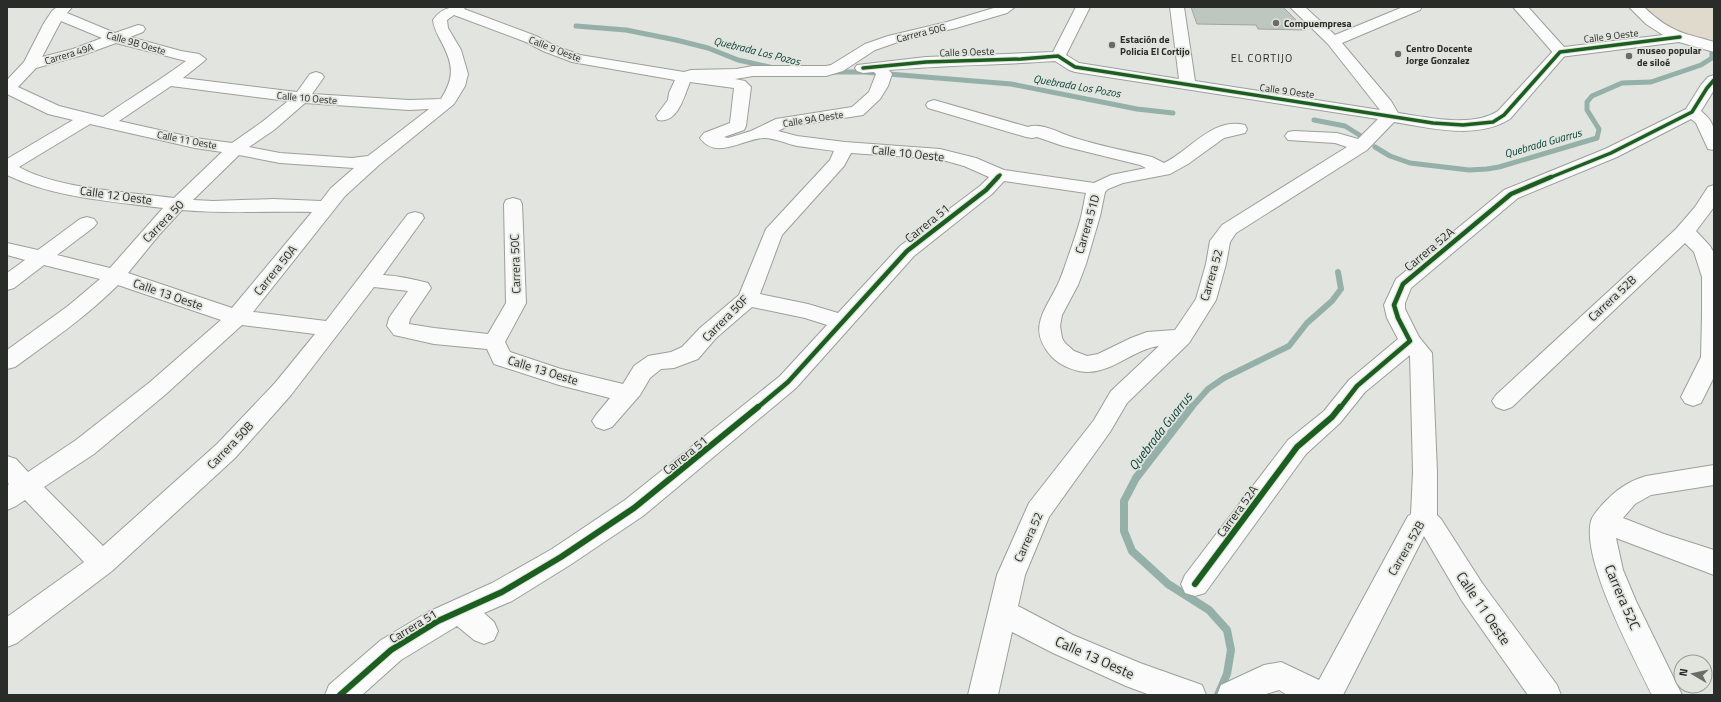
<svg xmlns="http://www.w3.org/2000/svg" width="1721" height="702" viewBox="0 0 1721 702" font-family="'Titillium Web',sans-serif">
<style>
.green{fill:#e0dacd}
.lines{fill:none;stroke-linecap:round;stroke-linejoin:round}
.stream-far2{stroke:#95afa9;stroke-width:5}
.stream-far1{stroke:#95afa9;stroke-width:6}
.stream{stroke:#95afa9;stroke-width:8}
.building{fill:#bec6c0;stroke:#a2a4a1}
.street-casing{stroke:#9d9f9c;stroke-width:2}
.secondary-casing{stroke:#9d9f9c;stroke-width:2}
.street{fill:#fafbfa;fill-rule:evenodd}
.secondary{fill:#fafbfa;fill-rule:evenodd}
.cycleway-far2-casing{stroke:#e1e5de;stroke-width:5.5}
.cycleway-far1-casing{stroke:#e1e5de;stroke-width:7}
.cycleway-casing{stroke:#e1e5de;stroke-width:8}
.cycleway-far2{stroke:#1b5e20;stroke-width:3.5}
.cycleway-far1{stroke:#1b5e20;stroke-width:4.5}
.cycleway{stroke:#1b5e20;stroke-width:6}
.poi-dot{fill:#6a6c69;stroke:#e1e5de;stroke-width:1.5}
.labels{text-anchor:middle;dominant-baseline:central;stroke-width:3.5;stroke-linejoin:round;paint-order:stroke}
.far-poi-label{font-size:10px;font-weight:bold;fill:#2a2c29;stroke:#e1e5de;text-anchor:start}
.far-street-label{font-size:10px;fill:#2a2c29;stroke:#e1e5de}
.far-water-label{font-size:11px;font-style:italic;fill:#09433c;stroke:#e1e5de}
.far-neighbourhood-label{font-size:11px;letter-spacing:1px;fill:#2a2c29;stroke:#e1e5de}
.street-label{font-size:12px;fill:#2a2c29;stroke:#e1e5de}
.water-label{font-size:13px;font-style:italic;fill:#09433c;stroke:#e1e5de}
.near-street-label{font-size:14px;fill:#2a2c29;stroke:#e1e5de}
</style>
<rect width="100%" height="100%" fill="#e1e4df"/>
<!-- green -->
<path class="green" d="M1636 7H1714V47L1680 37Z"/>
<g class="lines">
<!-- stream-far2 -->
<path class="stream-far2" d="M576 26 626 30 676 40 708 48 738 60 774 68
M832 72H864L1011 84 1137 109 1173 113
M1314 120 1345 126 1361 136
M1375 147 1390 156 1410 163 1469 170 1487 169 1499 167 1597 138 1599 129 1587 110V102L1592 96 1622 83 1651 82 1701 65 1712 58V53"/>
<!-- stream-far1 -->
<path class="stream-far1" d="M1191 408 1208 389 1224 378 1289 346 1307 323 1332 301 1341 289 1338 272"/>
<!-- stream -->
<path class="stream" d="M1191 407 1136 478 1124 501V531L1132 551 1168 584 1209 610 1227 630 1231 650 1227 674 1218 695"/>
</g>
<!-- building -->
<path class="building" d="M1191 7H1283L1306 30 1258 29 1256 25 1197 24Z"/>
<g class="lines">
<defs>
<path id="street" d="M57 7H72L67 13 115 33 138 25 143 26 145 29 143 32 130 37 181 51 199 54 206 59 203 62 183 78 297 92 310 74 316 72 322 74 324 77 312 94 409 100 441 99C454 78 454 66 442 43 438 35 434 29 433 20 442 7 451 7 466 7L464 9 536 36 553 45 580 55 684 72 691 70 736 69 753 66H826L831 65 865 44 888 36 947 22 997 7H1015L1007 13 956 28 898 42 875 50 843 71 826 76H753L735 79 745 81 751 87 746 126 744 130 724 137 728 138 751 131 776 119 852 107 869 92 876 74 874 72 863 73 857 71 855 68 857 65 926 57 1053 52 1076 7H1090L1066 55 1079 63 1179 79 1170 7H1184L1195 81 1380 110 1328 44 1290 7H1305L1335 35 1403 7H1422L1420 10 1342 43 1391 101 1398 113C1427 117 1472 128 1498 111L1555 49 1560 47 1565 49 1568 52 1510 119C1477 140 1430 128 1394 122L1367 150 1236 233 1230 242 1226 264 1216 300 1189 343 1127 403 1110 432 1049 517 1025 575 1018 606 1073 635 1140 663 1202 685 1206 695H1150L1126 686 1053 653 1012 632 998 695H968L997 575 1029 503 1094 420 1111 391 1159 346C1134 349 1115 371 1088 372 1076 372 1061 366 1052 357 1027 330 1044 312 1057 286 1061 278 1064 269 1067 260 1072 246 1077 232 1081 217 1083 209 1084 201 1086 193L1004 181 992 194 914 256 796 388 667 496 643 516 570 565 512 601 484 613 494 622 498 631 494 640 484 644 474 640 457 626 401 660 362 695H325L329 685 381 640 428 612 492 583 552 549 625 500 780 376 827 325 805 318 752 307 716 338 698 359 674 368 661 369 650 378 640 395 612 427 604 430 596 427 592 421 596 415 610 398 559 385 494 364 487 349 434 344 394 335 387 326 389 318 408 291 374 287 291 395 235 458 112 571 17 643 7 647V617L84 562 25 500 16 506 7 510V486L9 484 7 482V456L16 459 28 472 76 440 150 382 221 320 118 285C87 316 51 341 15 367L7 369V350L68 306 100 279 44 265 14 288 7 290V273L25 260 7 255V243L38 250 80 219 87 217 94 219 97 223 94 227 57 255 110 268 163 208C110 201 55 198 7 175V159L73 120 48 114 7 94V80L24 62 44 23 52 11ZM454 15 526 42 543 51 572 62 675 80 669 93 668 100 656 116 658 120C678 124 684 96 690 82L734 88 730 123 704 133 700 138C716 161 745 138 764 138 775 138 787 144 797 146 810 148 822 149 834 151L830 160 766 229 739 295 700 328 682 347 671 352 648 356 634 366 623 384 561 369 510 352 505 342 526 303 522 204 520 200 513 198 506 200 504 204 506 303 488 334 434 328 409 324 410 319 431 288 428 283C413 279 399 276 383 275L424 218 422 214 415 212 408 214 326 321 253 312 345 196 379 165 454 104 465 86 468 74 461 50 448 28 447 20ZM61 21 102 38 73 49 42 57ZM116 43 186 61C159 81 130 98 103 117L59 106 18 87 36 68 83 55ZM1055 61 1069 70 1075 72 1378 119 1358 139 1337 133 1294 131 1288 132 1285 136 1288 140 1335 143 1347 147 1222 225 1210 241 1206 264 1196 299 1175 330 1147 332 1131 338 1098 354 1087 356 1074 351 1065 343 1062 338 1060 326 1062 315 1078 285 1086 264 1100 216 1105 192 1108 189 1123 183 1170 174 1188 164 1224 138 1245 133 1247 129 1245 125C1212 117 1190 151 1164 163L1152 157C1127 151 1100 146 1075 138 1061 134 1042 122 1028 127L934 100 928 102 926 105 928 108 1026 137 1032 138 1037 137 1063 146 1140 165 1146 168 1111 175 1094 183 1004 170 976 158 940 149 845 142 797 136 778 131 786 127 863 115 880 99 888 86 892 74 889 70C944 65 1000 65 1055 61ZM171 86 288 101 262 122 232 143 195 138 119 121ZM305 103 409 110 429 109 368 156 352 158 280 153 249 147 274 130ZM90 124 195 148 222 152 174 198C128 192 58 189 19 167ZM851 153 939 159 964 166 989 177 980 186 900 246 838 313 808 304 760 294 782 235 844 166ZM239 155 280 163 354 168 331 188 321 201 273 199 213 201 193 200ZM182 210C225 214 268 211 312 212L232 308 128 273 159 235ZM242 325 315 334 275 383 217 444 103 546 44 487 94 454 166 394Z
M1714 75V90L1701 111C1717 124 1714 131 1714 150L1708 149 1696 123 1691 119 1617 157 1518 198 1411 288 1405 303V309L1419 337 1432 353 1437 472V515L1441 519 1482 583 1557 685 1561 695H1528L1462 601 1424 536 1343 695H1287L1279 690 1263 695H1217L1221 685 1264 665 1281 662 1319 680 1408 516 1411 514 1413 472 1410 355 1365 392 1340 423 1306 454 1205 593 1195 596 1185 593 1181 584 1185 575 1288 440 1324 411 1349 380 1398 339 1387 318 1384 305 1396 279 1504 190 1605 149 1686 109 1701 85 1708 77Z
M1714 185V207L1696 231 1710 246 1714 253V377L1701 403 1693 406 1685 403 1681 397 1701 357 1702 316V277L1694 252 1685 243 1512 407 1504 410 1496 407 1492 401 1496 395 1676 229 1695 207 1708 187Z
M1714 465V485L1651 495 1635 504 1623 518 1664 534 1714 550V575L1616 538 1623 570 1636 601 1682 695H1652C1634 657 1581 560 1591 521 1593 515 1597 511 1601 506 1615 491 1626 482 1646 476Z"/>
<path id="secondary" d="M1513 7H1528L1564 47 1663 35 1646 24 1629 7H1644C1656 19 1670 29 1686 34 1696 37 1705 39 1714 42V52L1679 42 1560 57 1555 55Z"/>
</defs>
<!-- street casing -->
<use href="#street" class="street-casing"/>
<!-- secondary casing -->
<use href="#secondary" class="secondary-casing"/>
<!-- street -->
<use href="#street" class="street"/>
<!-- secondary -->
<use href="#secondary" class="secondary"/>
<defs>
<path id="cycleway-far2" d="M863 68 926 62 1021 59 1058 56 1075 67 1433 123 1463 125 1493 122 1504 115 1560 52 1680 37
M997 178 1000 175
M1549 178 1611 153 1692 112 1707 88 1714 80"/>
<path id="cycleway-far1" d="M757 408 788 382 907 251 986 190 998 177
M1340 408 1357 386 1410 341 1398 318 1394 305 1403 284 1511 194 1551 177"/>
<path id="cycleway" d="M1195 584 1297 447 1332 417 1340 407
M340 695 391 650 438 621 502 592 561 557 634 508 758 407"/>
</defs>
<!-- cycleway-far2 casing -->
<use href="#cycleway-far2" class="cycleway-far2-casing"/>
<!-- cycleway-far1 casing -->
<use href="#cycleway-far1" class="cycleway-far1-casing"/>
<!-- cycleway casing -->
<use href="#cycleway" class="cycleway-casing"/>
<!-- cycleway-far2 -->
<use href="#cycleway-far2" class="cycleway-far2"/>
<!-- cycleway-far1 -->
<use href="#cycleway-far1" class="cycleway-far1"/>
<!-- cycleway -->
<use href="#cycleway" class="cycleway"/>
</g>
<!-- markers -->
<g class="poi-dot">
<circle cx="1276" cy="23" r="4"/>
<circle cx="1112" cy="45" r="4"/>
<circle cx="1398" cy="54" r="4"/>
<circle cx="1629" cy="56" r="4"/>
</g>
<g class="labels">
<!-- far-poi labels -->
<g class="far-poi-label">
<text x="1284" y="23">Compuempresa</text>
<text x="1120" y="39">Estación de<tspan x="1120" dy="12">Policia El Cortijo</tspan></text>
<text x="1406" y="48">Centro Docente<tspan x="1406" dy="12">Jorge Gonzalez</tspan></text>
<text x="1637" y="50">museo popular<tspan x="1637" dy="12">de siloé</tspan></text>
</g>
<!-- far-street labels -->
<g class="far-street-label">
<text transform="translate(921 33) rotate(-14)">Carrera 50G</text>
<text transform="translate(1611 36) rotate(-7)">Calle 9 Oeste</text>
<text transform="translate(136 43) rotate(16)">Calle 9B Oeste</text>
<text transform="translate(555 49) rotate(21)">Calle 9 Oeste</text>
<text transform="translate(967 52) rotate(-2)">Calle 9 Oeste</text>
<text transform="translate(69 54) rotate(-17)">Carrera 49A</text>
<text transform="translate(1287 91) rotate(8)">Calle 9 Oeste</text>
<text transform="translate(307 98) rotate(5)">Calle 10 Oeste</text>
<text transform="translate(813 119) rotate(-9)">Calle 9A Oeste</text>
<text transform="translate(187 140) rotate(11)">Calle 11 Oeste</text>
</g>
<!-- far-water labels -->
<g class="far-water-label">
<text transform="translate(757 51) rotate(14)">Quebrada Los Pozos</text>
<text transform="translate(1077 86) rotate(10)">Quebrada Los Pozos</text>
<text transform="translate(1543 143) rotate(-16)">Quebrada Guarrus</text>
</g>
<!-- far-neighbourhood labels -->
<g class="far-neighbourhood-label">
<text x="1262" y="58">EL CORTIJO</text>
</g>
<!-- street labels -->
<g class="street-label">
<text transform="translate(908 153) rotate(6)">Calle 10 Oeste</text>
<text transform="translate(116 195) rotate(8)">Calle 12 Oeste</text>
<text transform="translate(163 221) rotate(-46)">Carrera 50</text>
<text transform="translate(927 223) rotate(-39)">Carrera 51</text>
<text transform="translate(1087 224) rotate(-74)">Carrera 51D</text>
<text transform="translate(1429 249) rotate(-40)">Carrera 52A</text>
<text transform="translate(515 264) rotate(-92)">Carrera 50C</text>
<text transform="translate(275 270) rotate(-51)">Carrera 50A</text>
<text transform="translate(1211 275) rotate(-74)">Carrera 52</text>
<text transform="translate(168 294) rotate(19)">Calle 13 Oeste</text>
<text transform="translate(1612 298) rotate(-43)">Carrera 52B</text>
<text transform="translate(725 318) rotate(-45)">Carrera 50F</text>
<text transform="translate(543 370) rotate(17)">Calle 13 Oeste</text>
<text transform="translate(230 445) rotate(-46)">Carrera 50B</text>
<text transform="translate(685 455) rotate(-39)">Carrera 51</text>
<text transform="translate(1237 511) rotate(-54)">Carrera 52A</text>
<text transform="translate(1028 537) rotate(-66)">Carrera 52</text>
<text transform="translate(1406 548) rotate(-60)">Carrera 52B</text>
<text transform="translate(413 626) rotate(-31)">Carrera 51</text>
</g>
<!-- water labels -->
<g class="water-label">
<text transform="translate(1160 431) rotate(-52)">Quebrada Guarrus</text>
</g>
<!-- near-street labels -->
<g class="near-street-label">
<text transform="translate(1623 597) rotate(67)">Carrera 52C</text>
<text transform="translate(1484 608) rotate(56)">Calle 11 Oeste</text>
<text transform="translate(1095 657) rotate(24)">Calle 13 Oeste</text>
</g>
</g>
<!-- border -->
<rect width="1721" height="702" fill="none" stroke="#2a2c29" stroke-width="16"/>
<!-- north arrow -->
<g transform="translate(1693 674) rotate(279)"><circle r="19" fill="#e1e5de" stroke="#989b96"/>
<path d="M0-3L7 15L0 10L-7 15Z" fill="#6a6c69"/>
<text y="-6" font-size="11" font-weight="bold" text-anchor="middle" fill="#2a2c29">N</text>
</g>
</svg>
